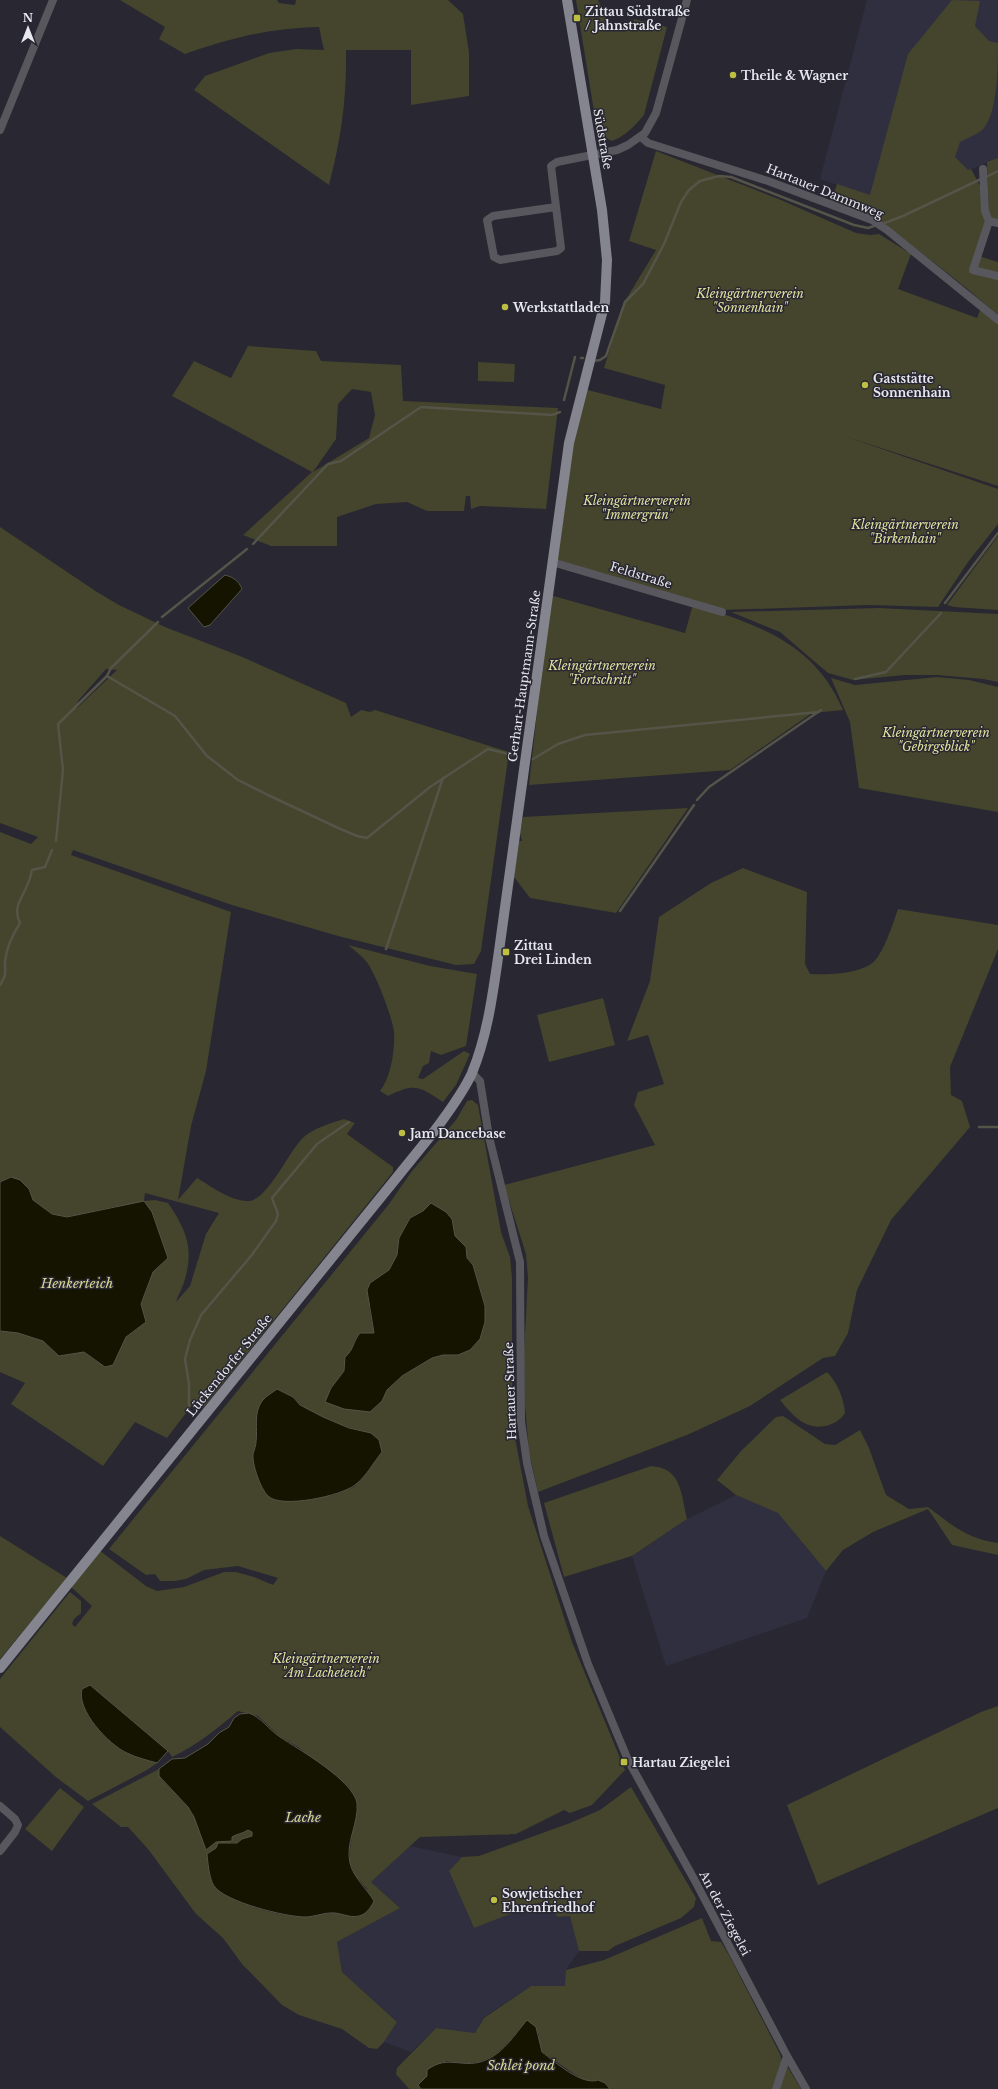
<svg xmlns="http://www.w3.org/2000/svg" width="998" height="2089" viewBox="0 0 998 2089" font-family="'Libre Baskerville',serif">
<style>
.built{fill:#302f40}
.green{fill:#44452c;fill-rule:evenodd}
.water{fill:#141400;stroke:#545448}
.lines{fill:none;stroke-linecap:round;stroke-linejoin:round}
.stream{stroke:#545448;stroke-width:2.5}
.minor{stroke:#58575d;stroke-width:8}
.major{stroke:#858590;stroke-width:10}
.poi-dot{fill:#bebf42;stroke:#282732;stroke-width:1.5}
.labels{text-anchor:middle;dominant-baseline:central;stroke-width:3;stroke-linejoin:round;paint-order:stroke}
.poi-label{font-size:12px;font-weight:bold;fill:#e8e8ef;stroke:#282732;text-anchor:start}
.street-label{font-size:12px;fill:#e8e8ef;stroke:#282732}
.park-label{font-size:12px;font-style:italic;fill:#e0e39e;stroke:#282732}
.water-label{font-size:13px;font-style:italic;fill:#d6d894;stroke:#282732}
</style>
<rect width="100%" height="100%" fill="#282732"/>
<!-- built -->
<path class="built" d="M867 0H998V158L890 203 820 179Z
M736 1495 778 1513 826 1571 807 1618 666 1666 632 1556 687 1519Z
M410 1846 462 1857 449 1871 474 1928 544 1901 558 1917 570 1916 579 1951 566 1970V1986H531L484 2017 475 2033 436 2028 411 2052 384 2042 397 2022 342 1972 337 1942 400 1908 371 1882Z"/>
<!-- green -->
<path class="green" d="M120 0H277L279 3 295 5 296 0H448L463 14 469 52V96L411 105V50H346C347 98 341 139 329 185L194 90 205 76 269 53 296 49 324 50 319 27C270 28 231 38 185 54L159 39 165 27Z
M576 0H598L608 23 632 30 634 19 667 27 644 115C635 126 625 136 612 141L601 136 596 124Z
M952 0 980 1 975 26 989 41 998 43C998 64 998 111 984 128 979 134 967 138 960 142L955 157 968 170 971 169 980 186 986 223 975 255 998 262V315L965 287 876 217 831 201 837 184 870 195 908 54Z
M656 151 781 200 856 233 870 235 879 234 911 254 898 289 977 318 981 308 998 323V486L847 437 998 489V524L968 562 938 607 869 605 722 610 555 559 571 444 584 389 661 409 665 385 604 368 625 301 656 250 629 241Z
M998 158V220L992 218 989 213 987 162Z
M248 346 316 351 321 361 401 365 403 401 558 408 546 509 480 506 471 509 470 496H466L464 511H427L407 502 376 504 337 517V546H271L243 535 312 472 172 396 194 361 231 378ZM352 389 371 392 375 415 369 438 313 472 336 439 338 404Z
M478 362 515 364 514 382 478 381Z
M0 527 97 592 119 605 165 627 240 656 346 703 351 717 361 710 370 712 375 710 509 752 481 951 474 964 456 965 338 936 232 905 73 850 71 855 231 912 206 1071 191 1126 178 1200 197 1178C211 1186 230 1201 247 1201 268 1202 289 1149 305 1136 317 1127 331 1123 344 1119L355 1123 347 1134 393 1167V1172L204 1407 195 1401 167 1438 135 1422 103 1466 11 1404 25 1383 0 1372V1331L18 1333 43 1341 59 1356 84 1352 105 1367 113 1365 126 1337 146 1322 141 1305 153 1272 168 1258 152 1212 117 1206 67 1217 52 1214 33 1200 29 1189 11 1177 0 1182V832L31 844 38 837 0 823ZM106 669 117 670 77 708 78 701ZM145 1193 219 1213 206 1234 190 1286 176 1302C178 1295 183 1287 185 1279 194 1248 186 1229 168 1203L155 1200 144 1201Z
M998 536V610L954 607 947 605Z
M550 595 685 633 693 604C757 625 814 642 843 710L812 713 730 770 529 785Z
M879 608 998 614V682L983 679 937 675H905L853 680 828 673 780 632 731 612Z
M937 677 969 680 998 687V812L859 788 850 722 831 678 855 685Z
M688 808 616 913 530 898 514 877 519 841H522L520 833 523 817Z
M743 868 807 892 805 964 810 974C828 975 856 974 871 964 883 956 893 923 898 909L998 925V949L950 1067 951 1095 962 1101 970 1127 891 1220 857 1290 848 1333 835 1356 823 1358 750 1406 687 1435 538 1492 529 1452 525 1405 524 1352 528 1278 526 1254 504 1185 655 1145 634 1105 638 1092 664 1084 648 1035 627 1041 650 981 659 917 711 883Z
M348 945 430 966 477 974 466 1046 441 1055 431 1051 429 1063 423 1066 418 1078 423 1079 464 1051 470 1054 456 1085 443 1102C418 1086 415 1083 388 1096L380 1091C391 1077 395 1050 394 1032 392 1016 376 974 366 961 361 955 354 950 348 945Z
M603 998 615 1045 549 1062 537 1015Z
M472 1100 478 1105 501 1232 510 1257 512 1278V1422L528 1506 572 1642 625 1770 592 1805 570 1813 564 1810 516 1834 420 1837 371 1882 400 1908 337 1942 342 1972 397 2022 384 2042 377 2049 369 2048 342 2029 299 2015 282 2005 242 1964 223 1938 196 1914 148 1849 128 1827H121L92 1804 159 1769V1776L188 1807 194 1817 206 1850 216 1842 232 1841V1837C236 1833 242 1834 248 1829L252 1832V1836L242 1839 237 1843 231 1842 221 1893C245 1906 276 1916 304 1917 314 1917 324 1913 334 1913 350 1914 354 1920 369 1909L367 1889 355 1875 350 1863V1849L357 1803 348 1786 298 1747 279 1736 258 1716 238 1711C218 1728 196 1746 172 1757L168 1751 90 1685 93 1721 98 1728 127 1753 157 1763 147 1770 88 1801 57 1778 0 1727V1679L70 1592 81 1601V1613L74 1619 72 1624 75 1627 92 1606 70 1586 99 1550 146 1586 157 1591 184 1587 224 1572H236L254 1577 273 1585 278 1578 238 1566 204 1570 186 1579 175 1581H160L155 1574 146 1575 109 1549 389 1204 412 1171 456 1120 467 1101ZM431 1203 452 1219 455 1236 466 1247 467 1258 473 1265 485 1306V1322L458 1355H443L432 1358 402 1376 387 1390 382 1401 331 1388 344 1371 356 1338 360 1333 374 1334 369 1307 370 1298 379 1277 389 1270 397 1255 399 1238 410 1218 423 1211ZM293 1397C310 1418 345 1427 371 1433L382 1452 354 1487 334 1495 293 1501 253 1455 256 1442Z
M827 1372C837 1382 844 1398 845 1413 840 1420 837 1422 829 1425 807 1432 793 1416 780 1400Z
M783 1416 825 1444 835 1445 860 1430 869 1448 886 1495 909 1509 928 1507C952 1525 967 1539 998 1543V1555L952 1545 928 1509 873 1532 843 1550 826 1571 778 1513 736 1495 717 1480 741 1451 776 1417Z
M651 1466C682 1468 681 1494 687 1519L632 1556 564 1577 544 1503Z
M0 1536 67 1578 0 1659Z
M998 1706V1808L818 1885 787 1805 981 1712Z
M631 1787 696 1898 694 1907 681 1918 615 1946 608 1951H579L570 1916 558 1917 544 1901 474 1928 449 1871 462 1857 479 1856 570 1823 600 1810Z
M60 1788 84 1807 52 1851 25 1829Z
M702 1918 711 1941 721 1942 730 1957 780 2054 782 2062 772 2089H610L583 2080 542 2052 539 2043V2035L527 2020C501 2051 490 2070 446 2061L418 2085 421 2089H409L396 2074 397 2068 436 2028 475 2033 484 2018 531 1986H565L566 1970 604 1960Z
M787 2066 801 2089H778Z"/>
<!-- water -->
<path class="water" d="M225 575C233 577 239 581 242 589L210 625 204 627 188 608Z
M11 1177 20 1180 29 1189 33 1200 52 1214 67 1217 144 1201 152 1212 168 1258 153 1272 141 1304 146 1322 126 1337 113 1365 105 1367 84 1352 59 1356 43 1341 18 1333 0 1331V1182Z
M431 1203 446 1212 452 1219 455 1236 466 1247 467 1258 473 1265 485 1306V1322L480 1339 470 1350 458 1355H443L432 1358 402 1376 387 1390 382 1401 370 1412 344 1409 325 1402 331 1388 344 1371 345 1357C354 1350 353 1341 360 1333H374L367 1290 370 1283 389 1270 397 1255 399 1238 410 1218 423 1211Z
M277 1389 293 1397 300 1405 323 1417 349 1428 371 1433 379 1440 382 1452C373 1463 366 1477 355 1485 341 1496 281 1509 268 1496 260 1488 252 1464 253 1454 254 1450 256 1446 256 1442 258 1428 253 1414 262 1401 266 1396 272 1393 277 1389Z
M90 1685 168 1751 157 1763C147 1760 137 1758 127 1753 109 1745 76 1710 82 1689Z
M249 1713C262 1718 268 1729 280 1737 298 1749 353 1780 357 1803 359 1823 345 1843 350 1863 353 1877 367 1889 374 1901 371 1907 368 1912 362 1915 352 1919 344 1914 335 1913 325 1912 315 1917 305 1917 286 1917 225 1902 214 1886 209 1878 208 1863 207 1854L216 1848 218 1843H237L242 1839 252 1836V1832L248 1830C242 1834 236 1834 232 1837V1841L216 1842 206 1850 194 1817 188 1807 159 1776V1769L172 1759 185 1758 208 1744 219 1733 229 1727 234 1718 240 1714Z
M527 2020 536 2027 542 2052C555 2062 582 2086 598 2080L605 2083 610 2089H421L418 2085 427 2076V2070C449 2053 464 2071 488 2059 504 2052 516 2033 527 2020Z"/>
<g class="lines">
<!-- stream -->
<path class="stream" d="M986 177 998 171
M882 224 903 216 981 179
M581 358H583
M593 361 600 360 606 356 625 302 643 284 664 244 681 202 689 190 700 181 719 176 731 177 854 225 868 228 877 225
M564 400 575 357
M253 544 328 464 341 461 421 407 552 415 560 412
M945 603 998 533
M162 617 247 549
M107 676 175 716 207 756 238 780 268 795 336 827 357 836 367 838 430 787 488 749 512 755
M855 679 886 672 941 613
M533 759 558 744 585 735 819 712
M697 800 709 787 821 710
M56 841 63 770 58 724 107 676 111 668 158 622
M620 911 694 805
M386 949 443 778
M0 985C7 974 5 974 5 962 6 948 13 934 20 923 13 909 20 901 26 888 29 882 31 876 32 870L45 867 52 850
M979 1127H998
M189 1407V1384L185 1359 190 1340 201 1315 251 1256 276 1221 278 1214 272 1198 317 1144 349 1122"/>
<!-- minor -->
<path class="minor" d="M0 130 53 0
M641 137 648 143 768 181 872 220 887 230 998 320
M983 169 985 211 989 221 998 223
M556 207 493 216 487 220 494 257 500 260 557 251 561 248 551 166 557 162 617 150 628 145 645 133 656 113 687 0
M989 221 973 270 998 276
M552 562 722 612
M472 1073 480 1081 489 1137 520 1262 521 1421 527 1463 544 1536 588 1664 628 1760 694 1879 787 2056 806 2089
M0 1806 15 1819 18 1825 15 1832 0 1851
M776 2089 787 2056"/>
<!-- major -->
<path class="major" d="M0 1668 436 1129C449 1111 463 1093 472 1073 488 1034 493 992 499 951L569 443 605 302 607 260 602 210 567 0"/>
</g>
<!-- markers -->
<g class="poi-dot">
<rect x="573" y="14" width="8" height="8" rx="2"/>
<circle cx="733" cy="75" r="4"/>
<circle cx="505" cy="307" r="4"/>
<circle cx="865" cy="385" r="4"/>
<rect x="502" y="948" width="8" height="8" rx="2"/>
<circle cx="402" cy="1133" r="4"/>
<rect x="620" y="1758" width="8" height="8" rx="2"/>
<circle cx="494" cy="1900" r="4"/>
</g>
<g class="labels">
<!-- poi labels -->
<g class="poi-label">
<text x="585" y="11">Zittau Südstraße<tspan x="585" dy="14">/ Jahnstraße</tspan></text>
<text x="741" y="75">Theile &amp; Wagner</text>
<text x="513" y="307">Werkstattladen</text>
<text x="873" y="378">Gaststätte<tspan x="873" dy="14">Sonnenhain</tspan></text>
<text x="514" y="945">Zittau<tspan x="514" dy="14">Drei Linden</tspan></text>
<text x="410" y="1133">Jam Dancebase</text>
<text x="632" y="1762">Hartau Ziegelei</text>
<text x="502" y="1893">Sowjetischer<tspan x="502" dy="14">Ehrenfriedhof</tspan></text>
</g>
<!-- street labels -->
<g class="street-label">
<text transform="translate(603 139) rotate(80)">Südstraße</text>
<text transform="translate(825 191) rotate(22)">Hartauer Dammweg</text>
<text transform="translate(641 575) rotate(17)">Feldstraße</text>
<text transform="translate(524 676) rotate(-82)">Gerhart-Hauptmann-Straße</text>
<text transform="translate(229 1365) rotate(-51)">Lückendorfer Straße</text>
<text transform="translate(510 1391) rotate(-92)">Hartauer Straße</text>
<text transform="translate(725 1913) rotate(62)">An der Ziegelei</text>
</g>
<!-- park labels -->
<g class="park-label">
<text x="750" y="293">Kleingärtnerverein<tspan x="750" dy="14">"Sonnenhain"</tspan></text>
<text x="637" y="500">Kleingärtnerverein<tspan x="637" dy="14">"Immergrün"</tspan></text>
<text x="905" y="524">Kleingärtnerverein<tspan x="905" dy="14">"Birkenhain"</tspan></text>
<text x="602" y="665">Kleingärtnerverein<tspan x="602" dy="14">"Fortschritt"</tspan></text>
<text x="936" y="732">Kleingärtnerverein<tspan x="936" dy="14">"Gebirgsblick"</tspan></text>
<text x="326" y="1658">Kleingärtnerverein<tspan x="326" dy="14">"Am Lacheteich"</tspan></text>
</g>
<!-- water labels -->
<g class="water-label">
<text x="77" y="1283">Henkerteich</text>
<text x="303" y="1817">Lache</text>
<text x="521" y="2065">Schlei pond</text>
</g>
</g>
<!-- north arrow -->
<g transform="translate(28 28)" stroke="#282732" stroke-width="3" paint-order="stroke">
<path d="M0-3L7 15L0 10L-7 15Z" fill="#e8e8ef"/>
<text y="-6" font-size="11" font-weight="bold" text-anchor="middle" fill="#e8e8ef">N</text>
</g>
</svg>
